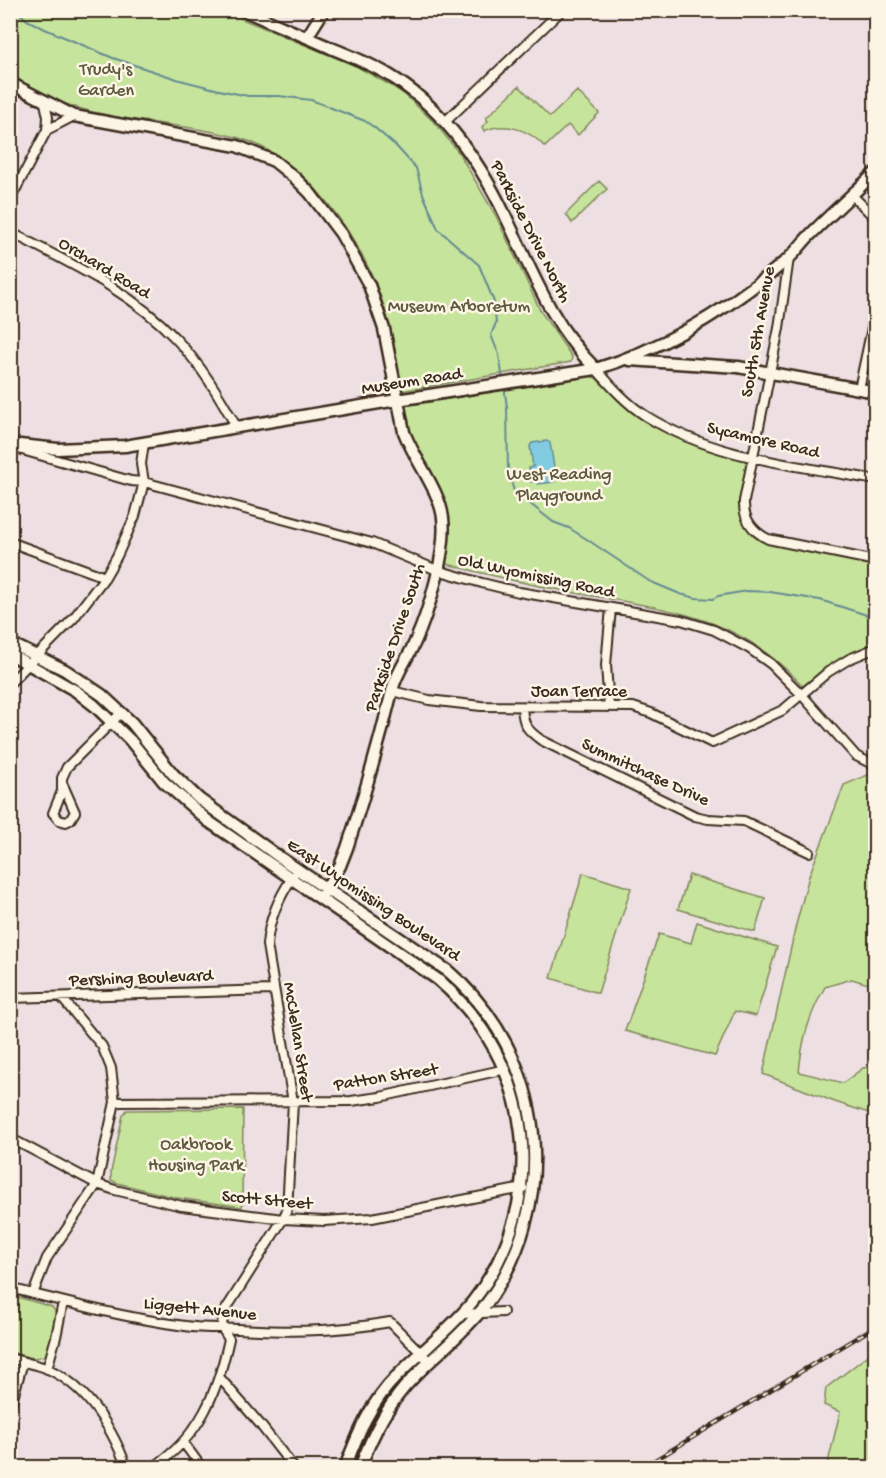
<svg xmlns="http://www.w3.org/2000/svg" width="886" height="1478" viewBox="0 0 886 1478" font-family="'Gochi Hand',sans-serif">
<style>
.green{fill:#c7e49c;stroke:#81875d;stroke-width:1.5}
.water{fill:#81cce1;stroke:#658b93;stroke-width:1.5}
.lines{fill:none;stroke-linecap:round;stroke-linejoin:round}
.stream{stroke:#658b93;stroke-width:2}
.street-casing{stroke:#3b2a1e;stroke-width:12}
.secondary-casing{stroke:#3b2a1e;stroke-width:15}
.street{stroke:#fcf5e5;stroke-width:8}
.secondary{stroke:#fcf5e5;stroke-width:10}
.rail-casing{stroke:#3b2a1e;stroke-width:4.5}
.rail{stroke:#fcf5e5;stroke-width:2;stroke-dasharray:7;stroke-linecap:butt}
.labels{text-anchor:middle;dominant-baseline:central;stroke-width:5;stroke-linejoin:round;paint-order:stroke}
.park-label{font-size:18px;fill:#5e583e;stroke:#fcf5e5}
.street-label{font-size:18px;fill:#3b2a1e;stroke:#fcf5e5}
</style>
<rect width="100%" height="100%" fill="#eddfe2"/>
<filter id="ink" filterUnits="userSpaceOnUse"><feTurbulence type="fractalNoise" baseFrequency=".0167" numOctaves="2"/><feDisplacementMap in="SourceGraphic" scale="12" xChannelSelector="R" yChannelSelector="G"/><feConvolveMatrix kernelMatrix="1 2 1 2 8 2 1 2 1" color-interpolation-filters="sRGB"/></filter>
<g filter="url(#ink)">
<!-- green -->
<path class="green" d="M10 11H223L358 67 390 85 405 95 435 123 459 153 496 216 541 312 572 357 571 362 402 391C397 359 392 328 381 298 358 234 304 155 236 137 177 121 111 124 53 99 38 93 24 83 11 74Z
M519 86 550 117 577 91 599 113 578 135 568 125 545 147C530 130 506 121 484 131L482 127 488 121 486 118Z
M599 181 607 189 572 223 566 214Z
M590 376 596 378C607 389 618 401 630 411 665 437 704 451 747 460L740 509 742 519 754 535 771 544 875 565V642C848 654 826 667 803 686 736 613 668 610 576 593 531 585 487 575 443 563L448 533 410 444 404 406Z
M870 774 876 777 875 986 852 979 825 987C809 1015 802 1040 799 1072L843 1083 863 1068 875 1066V1115L835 1102 763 1074 796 925 809 876 844 785Z
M583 873 631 888 598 993 551 978Z
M689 875 765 898 755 932 678 909Z
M697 922 777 947 756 1016 735 1011 715 1056 625 1031 659 934 691 943Z
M243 1109 242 1207 177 1198 117 1183 111 1180V1172L123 1115 127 1110Z
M14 1296 52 1307C63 1319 52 1339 49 1353 36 1362 25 1356 11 1352L10 1297Z
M875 1350V1467H827L840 1412 824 1405 826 1388Z"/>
<!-- water -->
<path class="water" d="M547 441 550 443 556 479 554 482 538 484 535 481 531 482 529 468 533 467 530 446 532 443Z"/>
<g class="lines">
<!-- stream -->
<path class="stream" d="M16 10 27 20 45 29 113 58 180 80 219 90 248 96H279L311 100 365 121 375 128 396 146 416 168 423 194 438 229 479 265 494 302 496 323 491 335 499 355 503 380
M504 386 507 407 508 472 514 491 553 522 569 528 585 538 649 581 680 594 696 598 713 599 718 596 747 591 770 592 820 600 876 618"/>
<defs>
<path id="street" d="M445 122 562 10
M47 130 74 116
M852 195 876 219
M10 200 47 130 48 117 45 103
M10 232C67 262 130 290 175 338 201 365 219 395 237 428
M789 258 779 328 744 501C743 518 752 531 768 539L876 561
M596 369C611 386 627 404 646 416 715 459 798 465 876 480
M859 389 876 309
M15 448 131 481 144 482 372 543 437 570 482 583 519 592 681 620 714 630 750 649 771 664 802 695 856 756 876 766
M10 542 105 577
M10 683 73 619 105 577 117 556 135 516 144 482 141 464 144 443
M392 691 429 700 481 706 633 707 651 713 712 743 783 710 828 672 849 659 876 648
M522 707C523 725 527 730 541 740L695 816 708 819 744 821 809 852
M609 707 606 665 611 608
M63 785 75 812 70 820 66 822 59 820 53 813 62 791V778L67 767 122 712
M10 998 273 990
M115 1102 351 1101 380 1097 506 1069
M10 1138 97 1184 115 1190 182 1206 283 1219 324 1221 372 1218 523 1188
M10 1288C68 1303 126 1318 185 1326 197 1328 209 1328 221 1328 282 1332 329 1333 390 1322L430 1362
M33 1294 47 1258 97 1184 115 1102 111 1068 102 1046 61 997
M462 1314 503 1312
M10 1358C22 1362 35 1364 46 1368 87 1386 112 1428 127 1468
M47 1369 56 1337 63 1302
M220 1378 259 1423 294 1468
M10 1408 23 1362
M183 1442 202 1468
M152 1468C201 1436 217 1393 229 1339L222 1328 223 1314 283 1219 287 1210 293 1102 267 945C269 918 279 898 293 876"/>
<path id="secondary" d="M243 10C272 23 302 35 331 48 351 56 371 64 389 75 442 107 480 162 506 217 532 271 552 326 596 369
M307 37 324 10
M10 83 74 116 237 146 274 161 295 178 310 193 341 234 369 285 384 329 404 432C414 459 440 491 443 518 447 551 429 611 415 642 408 658 396 673 392 691 379 744 364 797 347 848L340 866 323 894
M629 360 738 367 876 392
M10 444 58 449 125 446 397 400 596 369C667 347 731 308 788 259 796 252 802 243 810 235 831 214 854 193 876 172
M10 643 65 670 102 695 132 723 173 774 199 799 282 859 448 971C547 1056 563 1203 484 1307 463 1334 436 1354 413 1378 388 1403 372 1435 360 1468
M10 654 76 691 95 706 130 740 164 782 208 821 437 979C534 1061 552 1200 473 1301 451 1329 421 1351 396 1377 371 1402 357 1435 345 1468"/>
</defs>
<!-- street casing -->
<use href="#street" class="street-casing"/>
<!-- secondary casing -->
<use href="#secondary" class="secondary-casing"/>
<!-- street -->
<use href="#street" class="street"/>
<!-- secondary -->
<use href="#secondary" class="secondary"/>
<defs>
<path id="rail" d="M642 1468 876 1326"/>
</defs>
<!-- rail casing -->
<use href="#rail" class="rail-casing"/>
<!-- rail -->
<use href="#rail" class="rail"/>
</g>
</g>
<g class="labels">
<!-- park labels -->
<g class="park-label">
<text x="106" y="70">Trudy's<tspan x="106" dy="21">Garden</tspan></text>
<text x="459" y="307">Museum Arboretum</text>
<text x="559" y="475">West Reading<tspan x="559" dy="21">Playground</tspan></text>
<text x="196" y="1145">Oakbrook<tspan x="196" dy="21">Housing Park</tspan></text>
</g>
<!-- street labels -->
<g class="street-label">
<text transform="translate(530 232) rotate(63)">Parkside Drive North</text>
<text transform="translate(104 269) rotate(31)">Orchard Road</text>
<text transform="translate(759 332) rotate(-80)">South 5th Avenue</text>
<text transform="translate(412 382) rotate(-9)">Museum Road</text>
<text transform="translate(763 441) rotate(13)">Sycamore Road</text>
<text transform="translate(536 577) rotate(12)">Old Wyomissing Road</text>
<text transform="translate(396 638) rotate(-71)">Parkside Drive South</text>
<text x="579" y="692">Joan Terrace</text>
<text transform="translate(645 773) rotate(25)">Summitchase Drive</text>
<text transform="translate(373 901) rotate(34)">East Wyomissing Boulevard</text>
<text transform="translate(141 979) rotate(-2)">Pershing Boulevard</text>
<text transform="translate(297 1042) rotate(81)">McClellan Street</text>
<text transform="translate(386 1078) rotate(-9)">Patton Street</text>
<text transform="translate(267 1201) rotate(5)">Scott Street</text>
<text transform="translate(200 1310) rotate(6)">Liggett Avenue</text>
</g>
</g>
<!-- margin -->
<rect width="886" height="1478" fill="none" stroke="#fcf5e5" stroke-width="36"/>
<rect x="18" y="18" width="850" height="1442" fill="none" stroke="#3b2a1e" stroke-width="2" filter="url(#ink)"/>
</svg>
